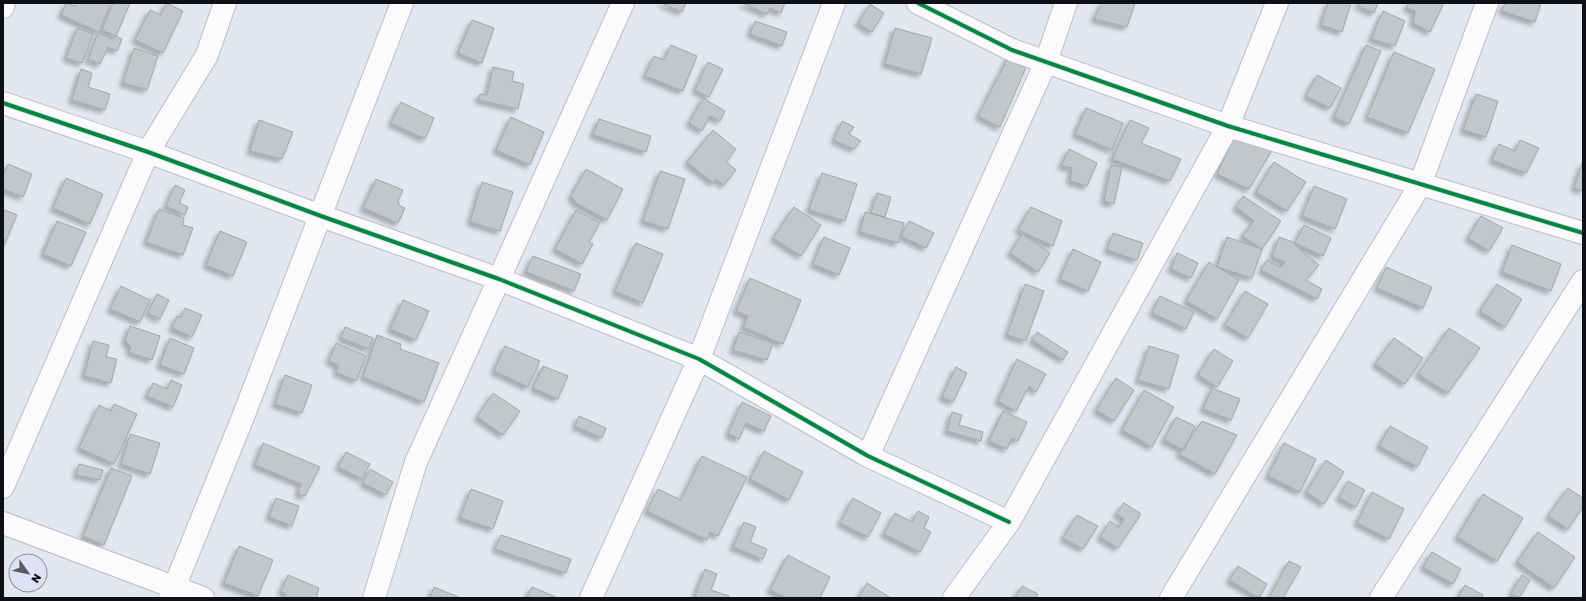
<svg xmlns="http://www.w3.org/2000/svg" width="1586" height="601" viewBox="0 0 1586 601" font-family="'Golos Text',sans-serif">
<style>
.building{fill:#c2c7c9;stroke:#a3a7aa;filter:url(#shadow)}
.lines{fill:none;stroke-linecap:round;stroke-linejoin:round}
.street-casing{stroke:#bcbdc5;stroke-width:24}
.street{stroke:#fbfbfd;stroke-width:22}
.cycleway-casing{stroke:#dfe2f5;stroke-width:6}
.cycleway{stroke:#00873e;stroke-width:4}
</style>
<defs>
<filter id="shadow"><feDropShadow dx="-3.5" dy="3.5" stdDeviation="2" flood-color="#0004"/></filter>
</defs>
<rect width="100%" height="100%" fill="#e4e6f0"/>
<!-- building -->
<path class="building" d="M66 3 75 6 76 3H111L99 32 61 15Z
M113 3H130L116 36 102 30Z
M166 3 183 11 163 53 135 40 150 10 161 15Z
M661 3H686L682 12Z
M742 3H785L781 13 770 8 767 14Z
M1102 3H1135L1127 27 1094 19Z
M1328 3H1351L1342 32 1321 25Z
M1358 3H1378L1374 13 1357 5Z
M1409 3H1444L1430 32 1413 23 1415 11 1406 8Z
M1505 3H1541L1535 22 1502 11Z
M870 4 884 13 872 32 858 23Z
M1383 11 1405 21 1395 46 1371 39Z
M472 20 494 28 482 63 458 53Z
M755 21 787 32 782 46 750 34Z
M77 28 93 34 82 63 66 58Z
M895 28 932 38 921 74 885 64Z
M98 33 112 39 116 36 122 39 117 51 108 47 100 64 88 59Z
M671 45 697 56 683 91 645 76 654 56 664 60Z
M1366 45 1381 51 1349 124 1334 117Z
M134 48 158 56 147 90 123 83Z
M1012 50 1028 63 1000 127 978 116Z
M1394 52 1435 69 1408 133 1367 117Z
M708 62 723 69 709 97 695 90Z
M493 67 514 72 512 81 524 84 518 109 478 100 480 94 487 95Z
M81 69 92 73 88 87 110 94 105 110 72 100Z
M1317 75 1341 88 1330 108 1306 96Z
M1476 94 1498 101 1486 137 1463 130Z
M703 98 725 111 720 121 710 116 702 131 689 123Z
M401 102 434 118 425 139 391 123Z
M1086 108 1123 123 1112 150 1075 134Z
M511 117 544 132 530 165 496 150Z
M599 119 651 136 646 152 593 135Z
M259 120 293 132 282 159 250 151Z
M1130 120 1149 128 1141 143 1181 159 1170 181 1112 159Z
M842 121 854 127 849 134 861 141 854 149 834 140Z
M1238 129 1274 147 1249 189 1217 174Z
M713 130 736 149 726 162 736 170 724 185 716 179 713 183 687 162Z
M1520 140 1539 148 1526 173 1492 160 1499 144 1515 151Z
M1069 149 1097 163 1087 186 1070 181 1072 168 1061 166Z
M1274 162 1306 182 1287 211 1256 192Z
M1582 163H1583V191L1574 188Z
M8 164 32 174 23 197 3 189V175Z
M1111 165 1122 167 1114 204 1104 201Z
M586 169 623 189 607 220 576 203 571 196Z
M660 171 685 179 668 229 643 221Z
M822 173 857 184 845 221 809 210Z
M66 178 103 194 90 224 53 208Z
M376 179 403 190 398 201 400 206 405 208 398 223 363 208Z
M482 182 513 192 500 231 470 222Z
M175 185 185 190 179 203 188 207 185 215 166 206Z
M1314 186 1347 199 1335 229 1302 216Z
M877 193 891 197 885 217 871 213Z
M1243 196 1281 221 1262 249 1242 236 1254 221 1236 207Z
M794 207 821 225 801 256 773 238Z
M1031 207 1062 221 1053 246 1018 230Z
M159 209 184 218 183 225 193 228 183 255 146 242Z
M5 210 17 215 3 248V215Z
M576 210 600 223 589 242 593 244 582 264 555 249Z
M865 212 904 223 898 243 860 232Z
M1481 216 1503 228 1489 251 1468 238Z
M57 221 86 232 71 266 43 254Z
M909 221 934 233 926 248 901 236Z
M1304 225 1331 238 1323 256 1295 243Z
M220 231 247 242 233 276 206 265Z
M1113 233 1143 243 1137 260 1107 250Z
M1022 234 1050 253 1038 272 1010 253Z
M824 237 850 248 839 275 813 264Z
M1227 237 1262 249 1252 278 1217 267Z
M1279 237 1295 243 1297 247 1319 265 1306 280 1322 289 1317 299 1261 270 1267 260 1280 267 1285 262 1272 257Z
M636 243 663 254 643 303 615 291Z
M1512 245 1561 264 1551 291 1502 272Z
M1073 249 1101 262 1088 291 1060 279Z
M1177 253 1198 263 1191 278 1171 269Z
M533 256 581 274 574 291 526 272Z
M1209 262 1239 280 1217 319 1186 301Z
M1386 267 1432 287 1423 308 1377 288Z
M750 278 801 300 783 344 743 327 748 316 736 311Z
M1025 284 1044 291 1026 341 1007 335Z
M1497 284 1522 299 1505 327 1480 311Z
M121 286 150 300 140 322 110 309Z
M1245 291 1268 304 1248 338 1225 325Z
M157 294 169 300 160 319 148 313Z
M1160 296 1194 312 1186 329 1152 313Z
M403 300 429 311 416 340 390 329Z
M185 308 202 315 192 337 172 328 177 316 181 318Z
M130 326 160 336 152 360 129 352 131 347 125 341Z
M345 327 373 338 369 349 341 338Z
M1449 328 1480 348 1448 393 1418 374Z
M739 332 773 343 767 360 733 350Z
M1037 332 1068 352 1063 360 1032 340Z
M377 335 401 344 400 349 439 363 424 402 363 377Z
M170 338 194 348 184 374 160 365Z
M1394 338 1423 358 1405 384 1375 364Z
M93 341 109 345 106 357 117 359 111 383 84 376Z
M336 343 366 356 356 381 336 372 339 366 329 361Z
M505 346 540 361 528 387 494 371Z
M1149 346 1179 355 1169 389 1138 380Z
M1214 349 1233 361 1217 387 1198 375Z
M1017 359 1046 374 1036 392 1029 386 1016 411 998 401Z
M543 366 568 376 558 399 533 388Z
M956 367 967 373 953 402 942 397Z
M285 375 312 385 302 413 275 404Z
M1116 378 1134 390 1114 421 1096 410Z
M171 380 182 385 173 407 147 396 153 383 167 389Z
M1212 388 1240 399 1231 420 1203 409Z
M1144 390 1174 407 1152 447 1122 430Z
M493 393 520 411 503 435 477 417Z
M742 402 771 416 764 431 746 423 739 439 728 434Z
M114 404 137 414 114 464 79 448 99 405 111 411Z
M1003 411 1027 422 1018 441 1012 438 1007 449 989 441Z
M952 412 962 415 959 425 983 432 981 441 947 431Z
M579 416 606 428 602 438 575 426Z
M1176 417 1195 426 1184 450 1164 440Z
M1202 421 1237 435 1215 474 1179 454Z
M1390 426 1428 447 1417 467 1379 446Z
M130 434 160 443 150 474 121 464Z
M263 443 320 467 305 496 298 494 301 484 255 465Z
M1284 443 1316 459 1300 492 1268 476Z
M764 451 803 472 789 500 750 479Z
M346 452 370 464 362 479 338 467Z
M702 456 747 477 718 536 710 532 707 540 647 511 658 489 681 500Z
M1326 460 1344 472 1324 504 1306 492Z
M79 464 103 470 100 480 76 475Z
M111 468 132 476 104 545 83 536Z
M370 469 393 482 386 495 363 483Z
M1348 481 1365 490 1356 507 1339 498Z
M1568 488 1583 498V507L1568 529 1548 516Z
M471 489 503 501 493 529 460 518Z
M1372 492 1404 509 1389 539 1357 523Z
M1483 494 1523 518 1497 561 1457 537Z
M276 498 299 506 292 526 269 517Z
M853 498 881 513 868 537 840 523Z
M1124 503 1141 514 1118 548 1100 537 1110 521 1119 527 1124 519 1116 514Z
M918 511 929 517 924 528 931 532 920 552 884 534 895 513 912 522Z
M1077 515 1098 526 1083 549 1063 538Z
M744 522 756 527 750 542 767 549 763 559 733 547Z
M1538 532 1575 557 1554 588 1517 562Z
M501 535 571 559 566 573 495 549Z
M239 546 273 560 258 596 224 583Z
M1432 552 1461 569 1453 584 1423 567Z
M788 555 830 577 820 598H786L770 590Z
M1289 561 1301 567 1283 598H1269Z
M1238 566 1267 584 1259 598 1229 580Z
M705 569 717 574 711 590 729 596 728 598H699L695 596Z
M288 575 319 588 316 598H284L286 594 281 592Z
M1522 575 1530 580 1519 598 1511 593Z
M867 583 891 598H858Z
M1465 585 1483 595 1482 598H1458Z
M1022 586 1038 594 1036 598H1015Z
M434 587 461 598H430Z
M532 587 558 598H527Z"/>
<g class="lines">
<defs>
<path id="street" d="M918 3 1012 50 1228 126 1583 233
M3 7 4 3
M3 103 148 152 321 216 499 279 699 359 868 456 1009 522
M868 456 1046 62 1066 3
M3 487 148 152 207 55 225 3
M3 523 203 598
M170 598 243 417 402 3
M374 598 416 462 499 279 623 3
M591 598 699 359 834 3
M954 598 1009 522 1228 126 1277 3
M1171 598 1420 185 1487 3
M1381 598 1583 281"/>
</defs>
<!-- street casing -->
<use href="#street" class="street-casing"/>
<!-- street -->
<use href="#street" class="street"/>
<defs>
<path id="cycleway" d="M918 3 1012 50 1228 126 1583 233
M3 103 148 152 321 216 499 279 699 359 868 456 1009 522"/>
</defs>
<!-- cycleway casing -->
<use href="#cycleway" class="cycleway-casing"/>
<!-- cycleway -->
<use href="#cycleway" class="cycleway"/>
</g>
<!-- border -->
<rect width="1586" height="601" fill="none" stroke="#0f0f16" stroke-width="8"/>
<!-- north arrow -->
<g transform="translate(28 573) rotate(123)"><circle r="19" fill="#dfe2f5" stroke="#8c8e9c"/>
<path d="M0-3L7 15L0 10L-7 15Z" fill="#5a5a62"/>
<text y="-6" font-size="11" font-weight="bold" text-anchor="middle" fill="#0f0f16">N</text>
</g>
</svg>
